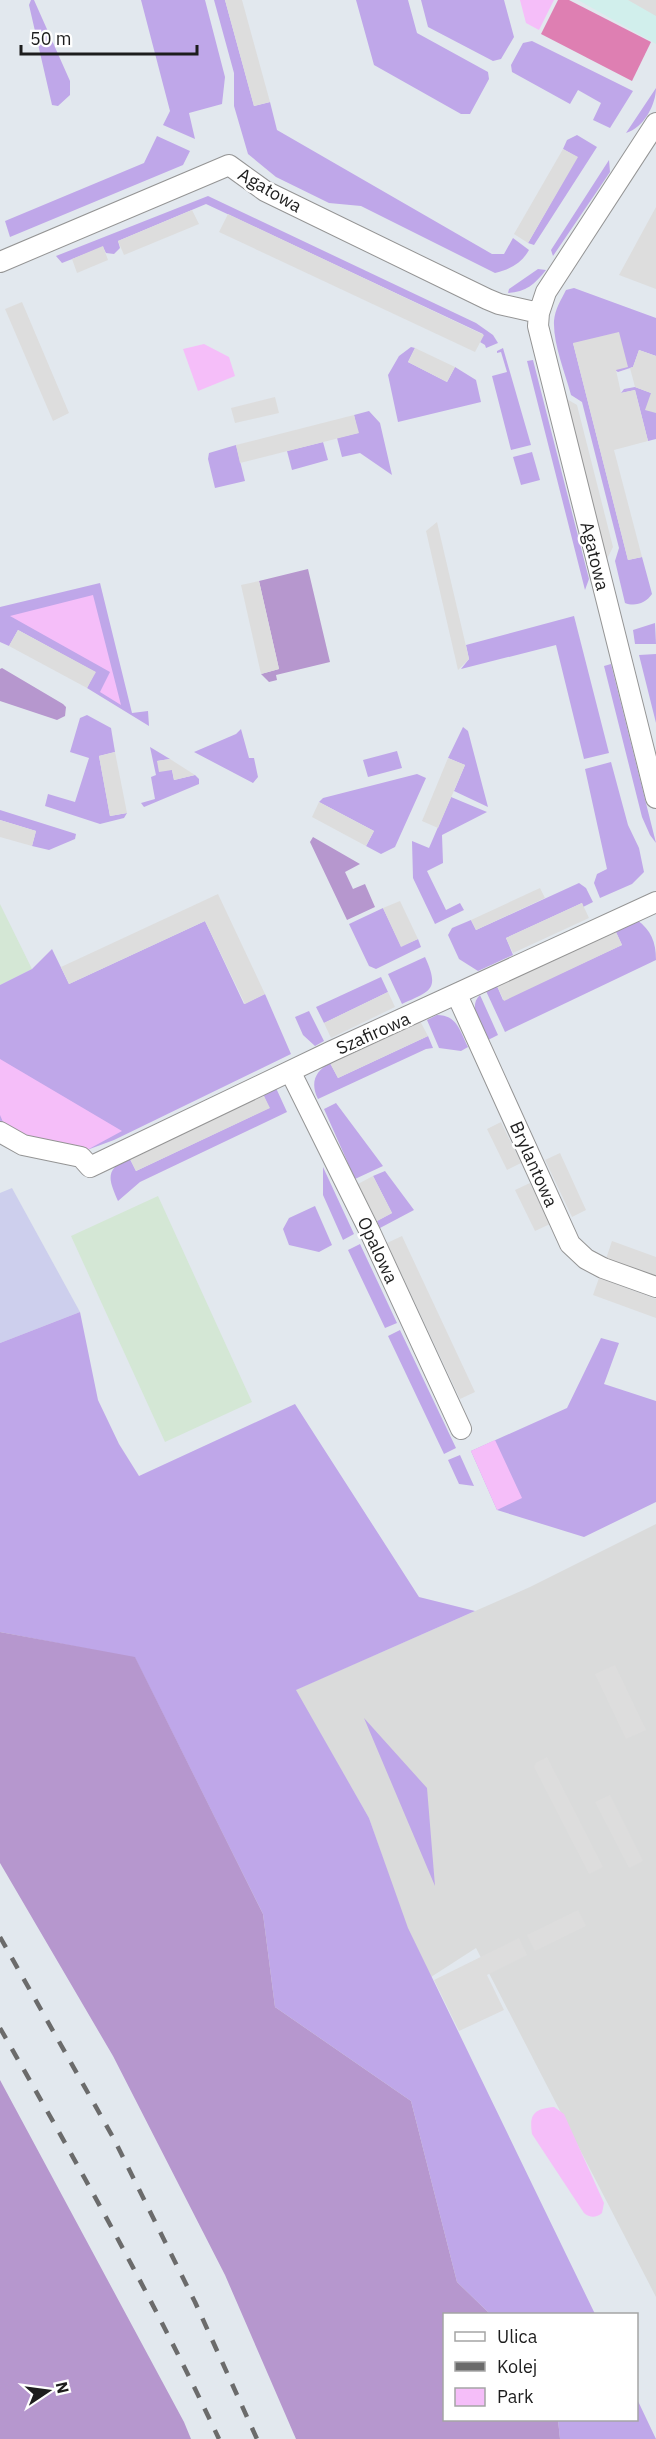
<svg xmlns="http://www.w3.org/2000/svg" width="656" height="2439" viewBox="0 0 656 2439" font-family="'IBM Plex Sans',sans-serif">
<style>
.residential{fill:#dadbdb}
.commercial{fill:#d1efec}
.industrial{fill:#d4e7d5}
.farmland{fill:#cdcfed}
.grass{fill:#bfa7e9}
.forest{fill:#b697ce}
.park{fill:#f5bef9}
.pitch{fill:#de7fb2}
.parking{fill:#ddd}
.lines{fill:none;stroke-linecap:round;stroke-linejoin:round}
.street-casing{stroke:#949494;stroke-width:22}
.street{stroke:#fff;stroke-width:20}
.rail{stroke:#6b6b6b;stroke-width:4.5;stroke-dasharray:12 12;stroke-linecap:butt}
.labels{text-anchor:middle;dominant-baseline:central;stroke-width:5;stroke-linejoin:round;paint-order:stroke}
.street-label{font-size:18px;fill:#1d1d1d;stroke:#fff}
</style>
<rect width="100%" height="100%" fill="#e2e8ee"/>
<!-- residential -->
<path class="residential" d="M656 1524V2297L476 1948 431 1977 407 1928 369 1818 295 1690 530 1587Z"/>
<!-- commercial -->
<path class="commercial" d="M578 0H656V44Z"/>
<!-- industrial -->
<path class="industrial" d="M0 904 32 969 0 985Z
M158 1196 252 1402 165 1442 71 1236Z"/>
<!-- farmland -->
<path class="farmland" d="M12 1188 80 1312 0 1343V1193Z"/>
<!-- grass -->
<path class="grass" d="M31 0H34L70 81V95L58 106 52 105 29 5Z
M141 0H205L225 77 222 104 189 113 195 139 163 125 170 111Z
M214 0H225L254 106 270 102 277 130 492 254H504L513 238 529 250C522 263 509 270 495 273L361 206 329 203 276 177 248 154 234 106V73Z
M356 0H408L417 33 488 72 489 79 470 114H461L374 65Z
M421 0H504L514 37 501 59 493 61 428 27Z
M532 41 633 91 610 128 593 120 601 103 578 90 570 104 512 72 511 65 523 43Z
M656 88C656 104 644 128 626 133Z
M577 135 597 147 534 245 528 243 577 157 563 149 567 140Z
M157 136 190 151 183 165 10 237 5 221 144 163Z
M609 160 610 172 553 256 551 250Z
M208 196 476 323 493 335 498 343 486 348 485 345 480 342 483 334 206 204 118 241 120 248 114 254 106 253 103 247 62 263 56 256Z
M538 269 546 270C535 284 526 292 508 293L509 289Z
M574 288 656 318V356L639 350 633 367 618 372 573 343 628 560 642 557 651 590 652 594C646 603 635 607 625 603L615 561 619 548 582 402 571 395C565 372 553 344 554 321 555 309 561 300 566 290Z
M411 347 415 348 408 362 447 382 455 367 476 380 481 402 398 422 388 375 399 356Z
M503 348 531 445 511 450 492 376 507 372 501 352 497 353V351Z
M533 360 589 579 585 590 527 361Z
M635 387 651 393 656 413V439L648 441 635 390 621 393 624 389Z
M369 411 380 423 392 475 360 453 342 457 337 438 358 433 354 415Z
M323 442 328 460 292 470 287 451Z
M236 445 245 481 215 488 208 459 209 453Z
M532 452 540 480 521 485 513 457Z
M100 583 132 713 148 711 149 726 87 688 95 672 18 630 9 646 0 642V607Z
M574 616 609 753 584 759 556 645 461 669 469 659 466 645Z
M655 623 656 644H635L633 630Z
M656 654V723L639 655Z
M611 664 656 843 650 835 642 817 604 666Z
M87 715 111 728 115 752 99 756 110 816 127 813 124 818 100 824 45 806 48 794 75 802 89 758 70 752 80 718Z
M463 727 468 731 488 807 454 791 465 765 448 758Z
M241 729 249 758H254L258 777 253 783 194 752 236 734Z
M150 747 170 759 157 761 172 770 174 780 195 775 199 779V784L144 807 141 803 155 799 151 777 156 775Z
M397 751 402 768 368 777 363 760Z
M611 762 628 825 639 848 644 872 632 884 600 898 594 883 597 874 607 869 585 769Z
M417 774 426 778 395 847 381 854 366 846 374 831 319 802 323 798Z
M451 797 487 812 442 835 443 863 427 871 446 910 460 903 464 910 435 924 413 878 412 841 429 848Z
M0 810 73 833 76 834 75 839 49 850 32 846 36 831 0 820Z
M579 883 586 888 593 902 583 907 582 903 506 938 513 955 478 971 459 959 448 935 452 928 471 920 476 930Z
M383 908 401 946 418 939 421 947 376 969 369 966 349 924Z
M637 920C651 930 656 942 656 960L505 1032 486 991 497 986 503 1000 622 945 615 930Z
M205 921 244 1004 265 994 291 1054 114 1140 87 1150 0 1123V985L32 969 52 949 69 984Z
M425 957C440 990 431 991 402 1004L388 974Z
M381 977 388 992 324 1023 316 1007Z
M480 995 498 1035 488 1040C482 1027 467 1007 480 995Z
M309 1011 324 1041 315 1046 303 1035 295 1017Z
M437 1015C457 1015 460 1031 468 1047L461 1051 439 1048 427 1020Z
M428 1036 433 1048 426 1049 318 1099C310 1083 315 1071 330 1063L338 1078Z
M276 1088 287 1112 140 1182 118 1201C108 1178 105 1170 129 1157L136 1171 269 1108 263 1094Z
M336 1103 383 1166 355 1179 324 1109Z
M323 1167 354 1234 343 1240 323 1195Z
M385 1171 414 1210 380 1228 377 1221 392 1213 373 1176Z
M315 1206 332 1245 319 1252 289 1245 283 1229 289 1218Z
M360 1244 397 1323 385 1328 348 1250Z
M80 1312 98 1400 119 1444 139 1476 295 1404 419 1597 475 1611 296 1690 369 1818 408 1928 595 2314H490L457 2282 411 2101 275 2007 263 1914 135 1658 0 1632V1343Z
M400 1330 456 1448 444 1454 388 1336Z
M601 1338 619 1343 604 1384 656 1401V1502L584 1537 497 1510 471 1451 567 1408Z
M460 1455 474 1486 459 1484 448 1460Z
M364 1718 427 1788 435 1886Z
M637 2399 656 2439H560L558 2420H636Z"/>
<!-- forest -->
<path class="forest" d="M308 569 330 662 276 675 277 680 269 682 261 674 279 669 259 581Z
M2 668 63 704 66 707 65 716 57 720 0 701V669Z
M313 837 360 864 345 872 353 889 365 884 375 907 347 920 310 842Z
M0 1632 135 1657 263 1914 275 2007 411 2101 457 2282 490 2314H444V2420H558L560 2439H296L225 2275 113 2056 0 1863Z
M0 2080 184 2422 191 2439H0Z"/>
<!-- park -->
<path class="park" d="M520 0H554L539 30 526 23Z
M204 344 229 357 235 376 198 391 183 349Z
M93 595 121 705 100 692 110 672 10 616Z
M0 1059 122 1131 87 1150 9 1136 0 1115Z
M495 1440 522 1498 497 1510 471 1451Z
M554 2107 564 2114 604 2203 602 2213C596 2218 590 2218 584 2213L532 2134C529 2114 534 2109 554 2107Z"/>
<!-- pitch -->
<path class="pitch" d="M558 0H569L651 42 632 81 541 34Z"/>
<!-- parking -->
<path class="parking" d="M225 0H242L270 102 254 106Z
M628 0H656V16Z
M563 149 578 157 528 243 514 234Z
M656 207V289L619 275Z
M192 210 199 224 124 255 118 241Z
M228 214 484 335 475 352 219 232Z
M103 246 108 260 77 273 72 259Z
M22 302 69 413 53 421 5 309Z
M619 332 628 367 616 370 621 393 635 390 648 441 614 450 642 557 628 560 573 343Z
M415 348 455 367 447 382 408 362Z
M639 350 656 356V413L645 410 651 393 635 387 630 368 633 367Z
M275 397 279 413 235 423 231 408Z
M565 398 577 405 613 547 607 559Z
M354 415 359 433 240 463 236 445Z
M437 522 469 659 458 670 426 531Z
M259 581 279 669 261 674 241 585Z
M18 630 96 672 87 688 9 646Z
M115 752 127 813 110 816 99 756Z
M448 758 465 765 438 828 422 821Z
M170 759 195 775 174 780 172 770 159 772 157 761Z
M319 802 374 831 366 846 312 817Z
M0 820 36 831 32 846 0 837Z
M540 888 545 898 476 930 471 920Z
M218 894 265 994 245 1004 205 921 69 984 61 967Z
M400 901 418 939 401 947 383 908Z
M582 903 589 918 513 953 506 938Z
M615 930 622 945 504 1001 497 986Z
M388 992 395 1007 331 1038 324 1023Z
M420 1021 428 1036 338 1078 330 1063Z
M263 1094 270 1108 136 1171 129 1157Z
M501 1122 521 1163 507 1170 487 1129Z
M560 1153 586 1210 572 1217 545 1160Z
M373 1176 392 1213 377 1221 358 1184Z
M530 1183 550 1224 535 1231 515 1190Z
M402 1236 475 1392 460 1399 387 1243Z
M612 1241 656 1257V1277L606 1259Z
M599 1278 656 1299V1318L593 1295Z
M615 1665 646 1730 626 1739 595 1674Z
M547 1757 603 1867 589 1874 534 1767 536 1763Z
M610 1795 643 1861 629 1868 595 1802Z
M578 1910 586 1926 535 1951 527 1935Z
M519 1938 527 1955 487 1975 504 2010 459 2031 434 1980Z"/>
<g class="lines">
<defs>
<path id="street" d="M656 123 546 292 539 313 538 326 656 798
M0 262 229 165 265 191 487 299 499 304 539 313
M457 995 570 1244 586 1259 603 1268 656 1287
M291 1073 370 1232 461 1429
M0 1132 23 1145 81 1157 90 1167 332 1051 656 902"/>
</defs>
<!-- street casing -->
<use href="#street" class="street-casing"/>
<!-- street -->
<use href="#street" class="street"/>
<!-- rail -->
<path class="rail" d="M0 1937 114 2139 195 2302 257 2439
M0 2028C77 2163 153 2298 219 2439"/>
</g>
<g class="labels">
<!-- street labels -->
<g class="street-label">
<text transform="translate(270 190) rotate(30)">Agatowa</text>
<text transform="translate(595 556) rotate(76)">Agatowa</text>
<text transform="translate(373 1033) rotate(-24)">Szafirowa</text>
<text transform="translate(534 1164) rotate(66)">Brylantowa</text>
<text transform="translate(378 1250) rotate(65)">Opalowa</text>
</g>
</g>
<!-- legend -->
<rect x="443" y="2313" width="195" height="108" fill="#ffffff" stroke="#a5a5a5" stroke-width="1.5"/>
<rect x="455" y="2332" width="30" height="9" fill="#ffffff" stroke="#a5a5a5" stroke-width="1.5"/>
<text x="497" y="2343" font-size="18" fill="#1d1d1d">Ulica</text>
<rect x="455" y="2362" width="30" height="9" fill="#6b6b6b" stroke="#a5a5a5" stroke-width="1.5"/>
<text x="497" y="2373" font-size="18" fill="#1d1d1d">Kolej</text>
<rect x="455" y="2388" width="30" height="18" fill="#f5bef9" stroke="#a5a5a5" stroke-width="1.5"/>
<text x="497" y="2403" font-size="18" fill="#1d1d1d">Park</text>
<!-- north arrow -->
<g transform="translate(48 2391) rotate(77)" stroke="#ffffff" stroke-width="4.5" paint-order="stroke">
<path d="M0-4.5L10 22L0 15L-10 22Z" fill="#1d1d1d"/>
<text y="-9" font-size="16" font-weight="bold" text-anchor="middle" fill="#1d1d1d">N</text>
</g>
<!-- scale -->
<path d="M21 45v9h176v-9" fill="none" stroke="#1d1d1d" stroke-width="3"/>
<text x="30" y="45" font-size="18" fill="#1d1d1d" stroke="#ffffff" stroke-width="4.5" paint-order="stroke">50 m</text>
</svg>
